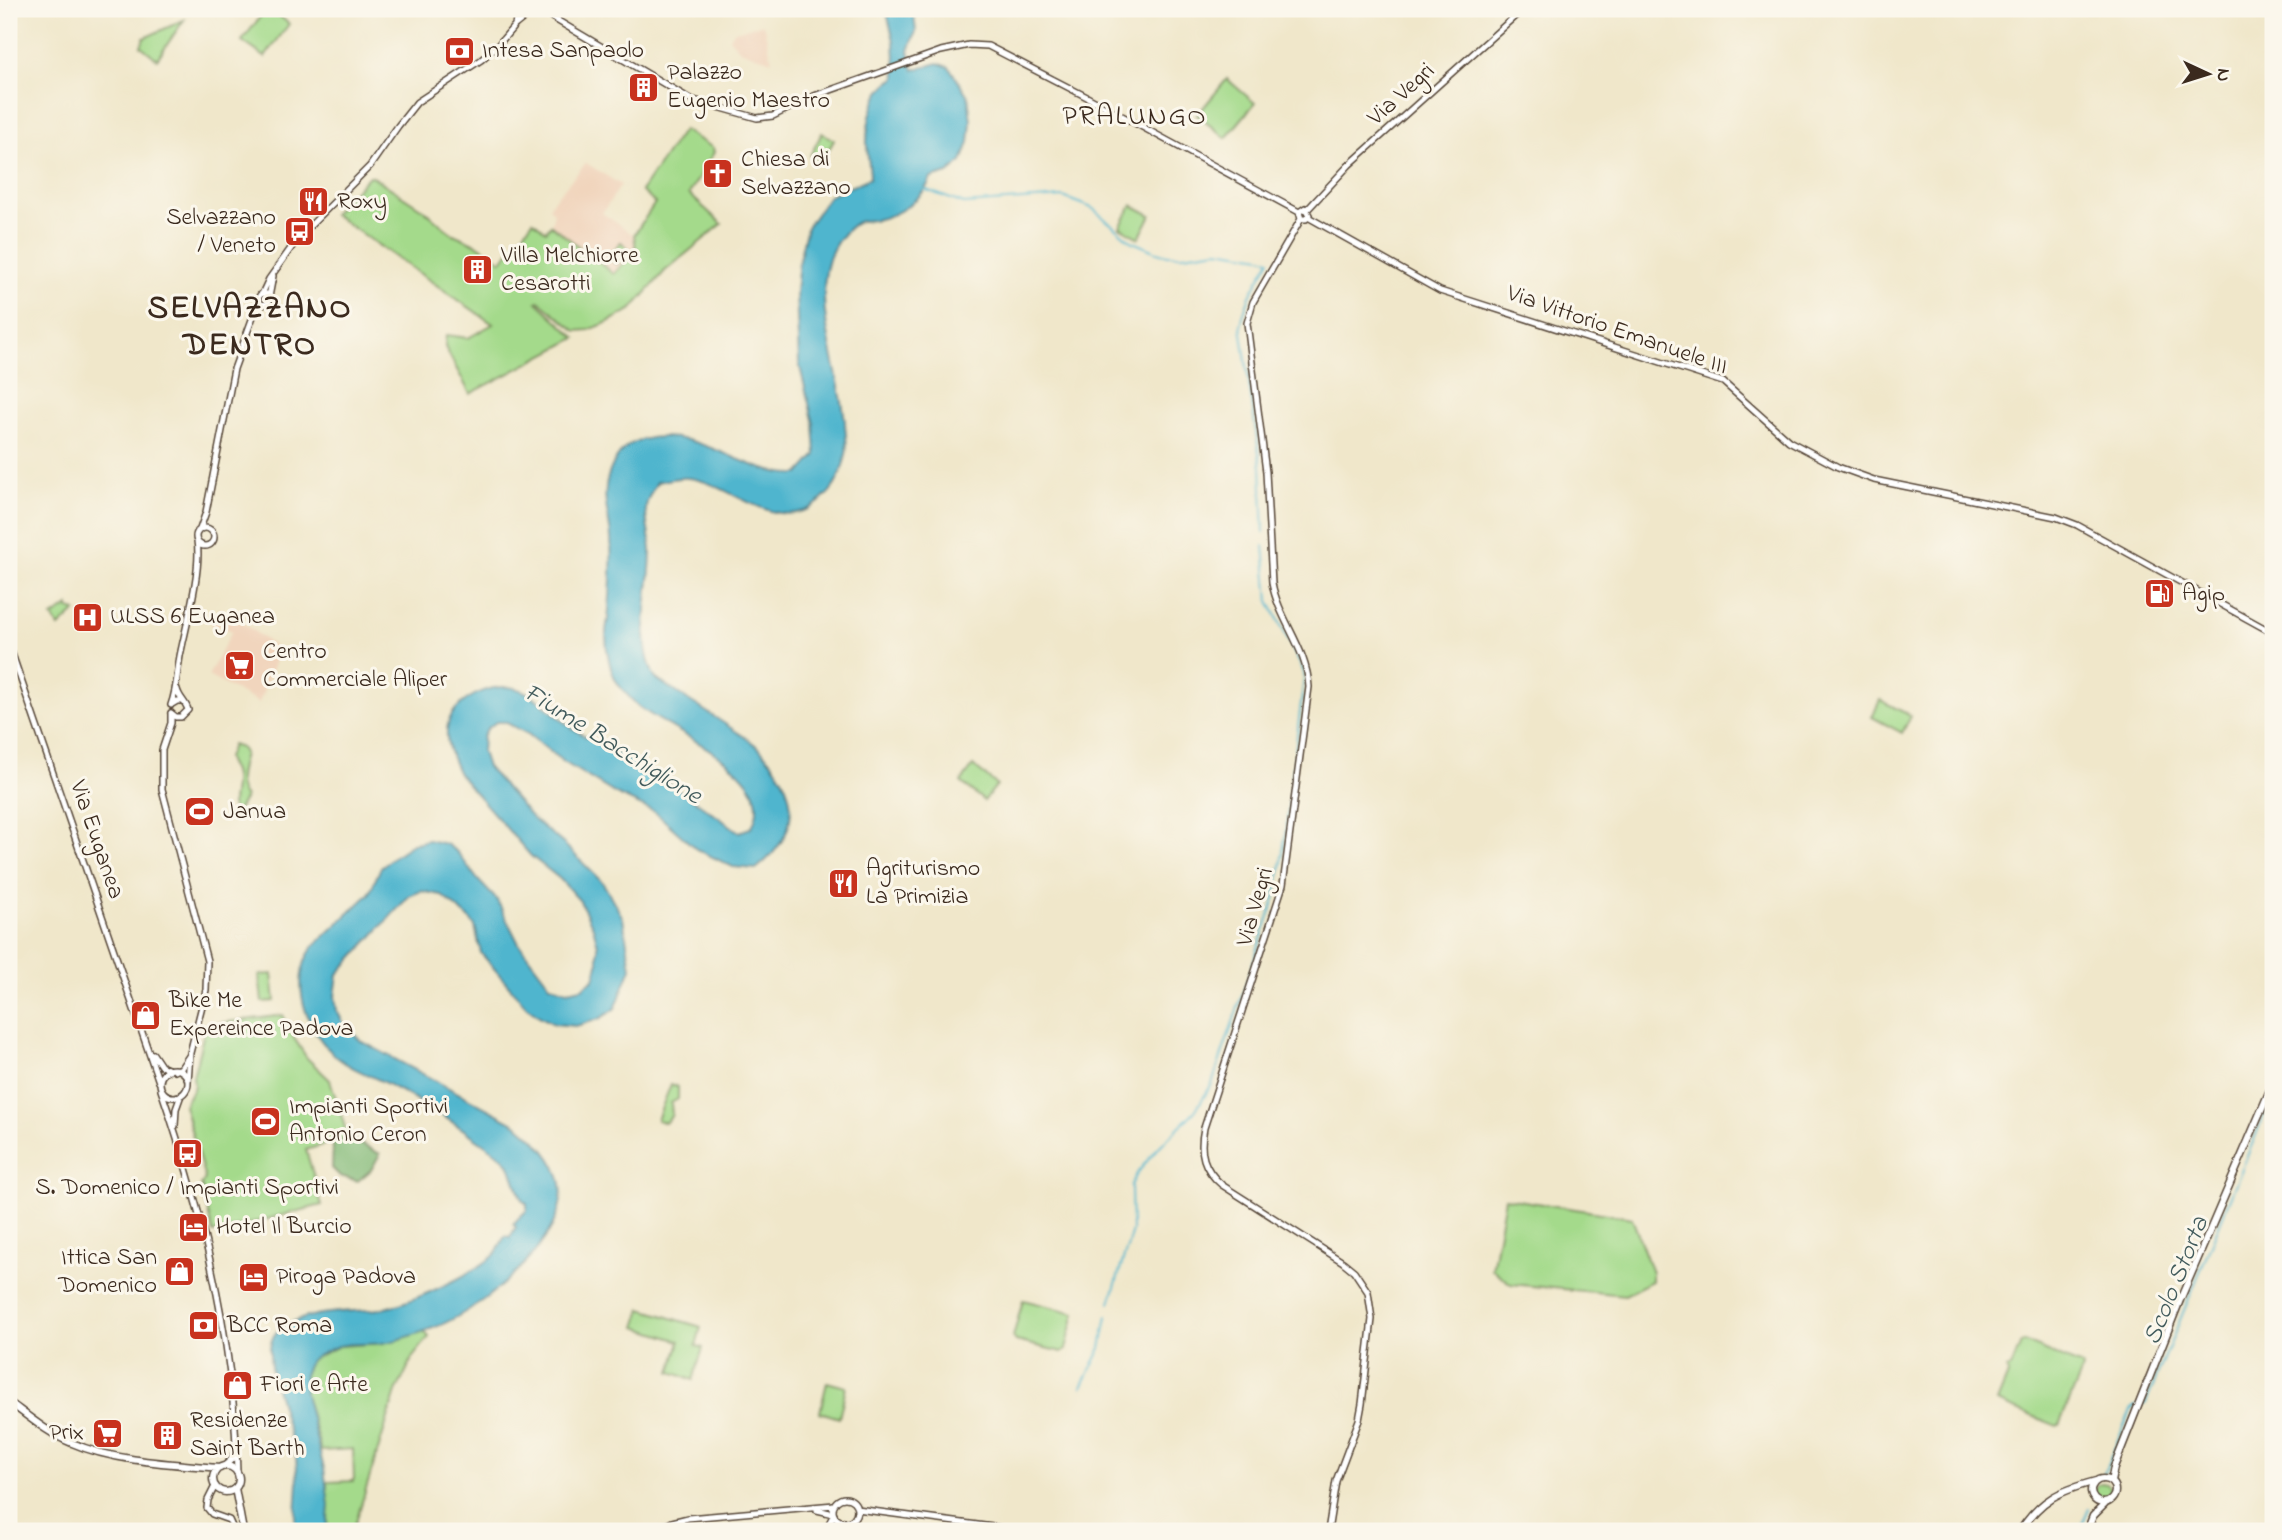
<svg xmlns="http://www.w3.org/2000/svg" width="2282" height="1540" viewBox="0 0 2282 1540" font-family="'Indie Flower',sans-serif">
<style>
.built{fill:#f1d5bd}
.green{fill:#a4da8b;stroke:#708254;stroke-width:2}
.forest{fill:#83ba77;stroke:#5f724a;stroke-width:2}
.water{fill:#4fb5ce;stroke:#457076;stroke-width:2}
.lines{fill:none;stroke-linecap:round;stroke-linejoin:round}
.stream{stroke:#4fb5ce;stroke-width:2}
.tertiary-casing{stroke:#564638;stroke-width:8}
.secondary-casing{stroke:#564638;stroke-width:9}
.tertiary{stroke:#fff;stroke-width:5}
.secondary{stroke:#fff;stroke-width:6}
.labels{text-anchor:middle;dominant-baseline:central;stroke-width:6;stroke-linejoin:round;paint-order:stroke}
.poi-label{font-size:24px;fill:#3b2a1e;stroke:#fbf7ec;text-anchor:start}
.street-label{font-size:24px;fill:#3b2a1e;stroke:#fbf7ec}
.water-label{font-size:26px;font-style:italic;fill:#425b5c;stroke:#fbf7ec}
.quarter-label{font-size:28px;letter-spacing:2px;fill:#3b2a1e;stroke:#fbf7ec}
.district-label{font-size:32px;font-weight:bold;letter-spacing:2px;fill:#3b2a1e;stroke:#fbf7ec}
</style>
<rect width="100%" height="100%" fill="#fbf7ec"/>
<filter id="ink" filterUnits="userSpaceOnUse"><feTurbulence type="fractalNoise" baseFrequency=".0143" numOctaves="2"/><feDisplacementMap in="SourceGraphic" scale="14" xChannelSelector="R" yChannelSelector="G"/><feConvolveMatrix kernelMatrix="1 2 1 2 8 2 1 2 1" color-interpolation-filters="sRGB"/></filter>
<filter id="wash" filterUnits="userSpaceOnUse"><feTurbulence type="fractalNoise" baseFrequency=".00686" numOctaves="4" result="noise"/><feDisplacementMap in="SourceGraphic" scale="28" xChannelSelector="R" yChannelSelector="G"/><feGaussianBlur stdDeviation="1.57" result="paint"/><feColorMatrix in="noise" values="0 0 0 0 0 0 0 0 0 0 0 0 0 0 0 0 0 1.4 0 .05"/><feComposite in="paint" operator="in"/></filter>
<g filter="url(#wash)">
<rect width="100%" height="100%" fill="#f0e7ca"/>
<!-- built -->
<path class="built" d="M763 24 768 43 772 61 740 50 729 38 735 31Z
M586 163 621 185 602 213 634 235 636 249 614 274 551 225 554 212 549 208 552 202Z
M220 608 228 613 227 616 237 623 239 620 279 650 259 703 208 676 232 631 218 624 216 627 211 624Z"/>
<!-- green -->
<path class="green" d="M266 9H271L289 24 265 57 242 41Z
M184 20 157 59 141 46 144 38Z
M1227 79 1255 103 1226 138 1197 115Z
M683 130 713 148 714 152 689 194 722 224 665 271 631 310 604 324 589 330 576 331 539 301 537 302 576 338 470 394 445 347 446 335 468 338 493 324 333 214 369 176H372L424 210 451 233 478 245 502 261 533 221 546 231 551 225 614 274 636 249 634 235 655 203 641 191Z
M822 133 834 140 822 162 810 156Z
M1132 205 1151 215 1139 238 1120 227Z
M621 242 629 249 616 264 608 257Z
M69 606V609L76 611 59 627 52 617Z
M1880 700 1911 716 1902 733 1872 717Z
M232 745 241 748 244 753C241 768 234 784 245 797L235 815C228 802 236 791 234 777 233 767 229 767 227 758Z
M973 766 997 785 984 801 961 782Z
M272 974 275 1001 262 1002 259 975Z
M283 1015 294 1038 307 1058 330 1080 348 1137 306 1150 322 1205 213 1233 201 1184 205 1179 184 1105 194 1086 193 1076 206 1025Z
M671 1084 678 1087V1099L671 1103 672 1115 665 1123 657 1120Z
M1505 1198 1632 1218 1652 1273V1281L1625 1295 1511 1284 1492 1269Z
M1023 1300 1075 1313 1066 1349 1062 1352 1016 1341 1013 1337Z
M642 1309 701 1327 696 1346 703 1348 693 1380 671 1372 680 1341 636 1327Z
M424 1331 429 1337 413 1357 396 1392 353 1531H327V1482L354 1481 353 1449 321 1451 304 1391V1375L310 1360 339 1346 383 1343Z
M2024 1342 2082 1366 2083 1369 2059 1425 2057 1426 1997 1402 2008 1375 2007 1369 2011 1368 2021 1343Z
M827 1382 846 1387 839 1418 820 1412Z
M2095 1491a8 8 0 1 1 16 0a8 8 0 1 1-16 0Z"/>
<!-- forest -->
<path class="forest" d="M348 1137 380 1154 371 1170 358 1181 340 1176 332 1168 333 1143Z"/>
<!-- water -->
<path class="water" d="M886 9H913L916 31 909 51 914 70 938 63 949 67 968 96 971 121 969 142 962 162 948 173 931 178C922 200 898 216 874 220 869 221 863 220 858 222 849 226 838 239 833 249 809 298 840 370 845 422 845 432 848 444 846 454 845 462 841 471 838 479 833 490 827 495 818 503 776 536 731 483 689 478 678 477 667 480 657 482 653 490 647 497 646 507 645 520 650 536 651 550 651 592 635 639 655 678 680 695 706 711 731 728 740 734 750 740 758 747 800 789 804 831 756 869L733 867 696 849 655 812 616 794 562 761 528 734 505 722H496L487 729 483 737 482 752 487 767 532 818 565 845 603 883 623 918 631 968 615 1009 599 1019 576 1026 554 1024 539 1016 526 1006 481 953 475 926 468 917 441 895 421 891 409 896 338 974 335 996 337 1011 345 1026 361 1041 518 1125C537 1141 556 1158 561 1184 570 1239 479 1312 433 1328 417 1334 399 1341 382 1343 368 1345 353 1343 339 1346 329 1349 319 1355 310 1360L304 1375 305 1394 324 1469 329 1505 327 1531H295L298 1482 296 1458 272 1374C270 1359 266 1339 280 1329 310 1309 346 1313 380 1309 407 1305 471 1275 492 1257 500 1251 500 1243 505 1236L510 1237 516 1227 513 1224 527 1210V1204L522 1200C517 1189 514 1170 506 1161 499 1153 488 1147 480 1141 452 1121 424 1103 393 1087 378 1078 360 1073 345 1063 309 1040 286 983 313 947L369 894 381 867 393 857 412 844 428 840 446 844 457 852 478 880 497 900 519 944 550 985 567 991 582 988 594 979 598 965V945L593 927 580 901 560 879 531 856 459 774C449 754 439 728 456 709 470 694 494 684 514 688 535 692 558 719 575 730 601 747 629 759 655 775 684 792 711 812 739 832L751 828C785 772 668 732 637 705 631 699 624 692 619 685 610 673 606 650 606 634 606 626 609 617 609 608 611 586 612 562 611 539 610 517 601 499 608 477 613 460 624 444 641 440 699 424 745 477 799 474L816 455 814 424 799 363 796 293 799 260 807 227 829 196 870 178C870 166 867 155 867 143 867 121 874 88 896 78L894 41Z"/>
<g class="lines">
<!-- stream -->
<path class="stream" d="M924 189 964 204 1063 197 1092 208 1131 241 1154 251 1167 255H1183L1218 250 1262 257 1270 260C1257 282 1245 301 1241 326L1261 467 1264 533
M1110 1303 1132 1231 1131 1185 1138 1172 1157 1149 1195 1111 1212 1084 1274 901 1282 861 1304 678 1303 670 1269 601 1264 546
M1082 1387 1101 1348 1107 1316
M2142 1405 2146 1403 2273 1093
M2104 1473 2132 1408 2136 1406
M2079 1531 2089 1508"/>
</g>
</g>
<g filter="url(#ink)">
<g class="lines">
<defs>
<path id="tertiary" d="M543 9 553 18 690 99 757 118 773 116 814 96 941 51 969 45 988 46 1087 97 1299 212 1301 219H1306L1309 215 1305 208 1299 212
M515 25 518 9
M1307 210 1349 165 1523 9
M1308 217 1440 291 1723 382 1789 441 1838 467 1874 480 2056 517 2077 525 2273 633
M1301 219 1253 302 1247 323 1266 472 1272 583C1279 620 1307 648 1309 687L1283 885 1204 1128C1199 1152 1203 1169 1222 1185L1343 1262 1354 1271 1368 1292 1372 1319 1362 1404 1359 1420 1336 1481 1328 1531
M258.5 299a5.5 5.5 0 1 1 11 0a5.5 5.5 0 1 1-11 0Z
M262 294 269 279 299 237 370 166 398 126 417 102 481 60 498 45 515 25 535 9
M269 297 273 276
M196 537a9 9 0 1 1 18 0a9 9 0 1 1-18 0Z
M200 529 206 512 234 369 259 300
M9 645 159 1082
M172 704 177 701H182
M171 705C177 689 177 673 180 656 186 626 202 569 197 541
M171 713V723L162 750V789L207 961 206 990 190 1053 188 1082
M171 713 176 717H181L188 710C186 702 179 698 177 689
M153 1054 161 1066 170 1070
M160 1083a14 14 0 1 1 28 0a14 14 0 1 1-28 0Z
M175 1071 181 1068 189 1056
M161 1090C203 1212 235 1343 237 1473
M175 1126 176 1109 181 1095
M223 1467 231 1460 235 1451
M215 1486 208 1500 207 1508 212 1514 229 1520 234 1531
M833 1510a12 12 0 1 1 24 0a12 12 0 1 1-24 0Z
M857 1509 1023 1531
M817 1510 834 1514 825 1531
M655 1531 672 1522 688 1518 834 1505
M850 1531 853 1519"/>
<path id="secondary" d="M9 1402C28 1416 49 1434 72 1443 115 1462 174 1464 220 1468
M213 1479a13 13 0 1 1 26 0a13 13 0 1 1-26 0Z
M2091 1491a12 12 0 1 1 24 0a12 12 0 1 1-24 0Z
M2111 1482 2114 1467 2180 1300 2273 1083
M235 1488 243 1531
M2020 1531C2041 1499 2059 1491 2096 1481
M2087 1531 2093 1516 2105 1504"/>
</defs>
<!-- tertiary casing -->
<use href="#tertiary" class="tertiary-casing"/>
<!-- secondary casing -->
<use href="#secondary" class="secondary-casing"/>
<!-- tertiary -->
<use href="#tertiary" class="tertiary"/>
<!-- secondary -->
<use href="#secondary" class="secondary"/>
</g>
</g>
<!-- icons -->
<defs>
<symbol id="bank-square" viewBox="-11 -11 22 22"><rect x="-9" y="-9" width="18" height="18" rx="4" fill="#c8321e" stroke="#fbf7ec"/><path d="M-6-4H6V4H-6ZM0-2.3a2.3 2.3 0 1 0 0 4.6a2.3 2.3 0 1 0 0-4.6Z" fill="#fff"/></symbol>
<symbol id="building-square" viewBox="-11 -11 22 22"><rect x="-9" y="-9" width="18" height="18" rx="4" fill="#c8321e" stroke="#fbf7ec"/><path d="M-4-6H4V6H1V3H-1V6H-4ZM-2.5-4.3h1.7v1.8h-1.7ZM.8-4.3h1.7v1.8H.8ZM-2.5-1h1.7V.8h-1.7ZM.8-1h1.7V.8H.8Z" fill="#fff"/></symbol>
<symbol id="church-square" viewBox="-11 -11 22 22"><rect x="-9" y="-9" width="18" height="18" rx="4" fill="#c8321e" stroke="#fbf7ec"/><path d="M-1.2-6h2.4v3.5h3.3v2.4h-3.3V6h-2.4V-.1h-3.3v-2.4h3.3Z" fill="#fff"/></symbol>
<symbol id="restaurant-square" viewBox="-11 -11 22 22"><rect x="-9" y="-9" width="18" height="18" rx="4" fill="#c8321e" stroke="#fbf7ec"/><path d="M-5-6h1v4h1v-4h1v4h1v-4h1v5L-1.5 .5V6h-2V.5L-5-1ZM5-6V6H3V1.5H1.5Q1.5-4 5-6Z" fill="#fff"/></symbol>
<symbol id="bus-square" viewBox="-11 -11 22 22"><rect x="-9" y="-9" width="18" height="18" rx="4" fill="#c8321e" stroke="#fbf7ec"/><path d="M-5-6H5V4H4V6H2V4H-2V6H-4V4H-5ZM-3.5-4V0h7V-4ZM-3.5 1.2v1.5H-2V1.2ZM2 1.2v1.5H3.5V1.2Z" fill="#fff"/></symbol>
<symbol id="fuel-square" viewBox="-11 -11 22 22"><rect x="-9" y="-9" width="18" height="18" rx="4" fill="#c8321e" stroke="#fbf7ec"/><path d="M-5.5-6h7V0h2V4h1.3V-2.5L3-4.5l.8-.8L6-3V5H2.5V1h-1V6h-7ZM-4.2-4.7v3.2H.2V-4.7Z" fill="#fff"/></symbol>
<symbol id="hospital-square" viewBox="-11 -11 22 22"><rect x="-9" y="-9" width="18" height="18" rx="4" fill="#c8321e" stroke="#fbf7ec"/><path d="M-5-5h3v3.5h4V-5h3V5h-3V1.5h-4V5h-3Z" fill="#fff"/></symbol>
<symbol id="supermarket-square" viewBox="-11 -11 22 22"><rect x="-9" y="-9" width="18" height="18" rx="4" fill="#c8321e" stroke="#fbf7ec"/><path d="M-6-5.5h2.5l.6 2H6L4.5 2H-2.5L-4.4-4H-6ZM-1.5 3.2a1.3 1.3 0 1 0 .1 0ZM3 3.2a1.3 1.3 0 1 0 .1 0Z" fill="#fff"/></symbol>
<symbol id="stadium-square" viewBox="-11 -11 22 22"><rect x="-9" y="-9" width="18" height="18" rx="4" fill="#c8321e" stroke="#fbf7ec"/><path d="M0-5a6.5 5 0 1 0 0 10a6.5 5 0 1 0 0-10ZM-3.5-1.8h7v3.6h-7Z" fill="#fff"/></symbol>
<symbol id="shop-square" viewBox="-11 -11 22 22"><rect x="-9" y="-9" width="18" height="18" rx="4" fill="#c8321e" stroke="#fbf7ec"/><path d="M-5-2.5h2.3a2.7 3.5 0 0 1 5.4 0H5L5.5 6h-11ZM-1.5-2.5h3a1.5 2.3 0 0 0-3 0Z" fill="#fff"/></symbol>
<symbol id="hotel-square" viewBox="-11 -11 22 22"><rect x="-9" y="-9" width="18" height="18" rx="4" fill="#c8321e" stroke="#fbf7ec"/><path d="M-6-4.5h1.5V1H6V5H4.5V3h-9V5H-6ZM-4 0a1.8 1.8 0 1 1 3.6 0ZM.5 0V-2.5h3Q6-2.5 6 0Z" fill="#fff"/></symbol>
</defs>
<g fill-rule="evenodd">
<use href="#bank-square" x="442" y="34" width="35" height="35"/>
<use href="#building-square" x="626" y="70" width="35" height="35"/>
<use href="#church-square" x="700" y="156" width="35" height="35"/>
<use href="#restaurant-square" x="296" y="184" width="35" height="35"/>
<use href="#bus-square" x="282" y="214" width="35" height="35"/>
<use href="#building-square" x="460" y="252" width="35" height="35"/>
<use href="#fuel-square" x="2142" y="576" width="35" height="35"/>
<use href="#hospital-square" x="70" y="600" width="35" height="35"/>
<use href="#supermarket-square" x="222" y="648" width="35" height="35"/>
<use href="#stadium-square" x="182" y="794" width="35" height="35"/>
<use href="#restaurant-square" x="826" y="866" width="35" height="35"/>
<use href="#shop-square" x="128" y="998" width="35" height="35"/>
<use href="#stadium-square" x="248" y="1104" width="35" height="35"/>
<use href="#bus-square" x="170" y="1136" width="35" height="35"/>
<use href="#hotel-square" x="176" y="1210" width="35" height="35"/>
<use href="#shop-square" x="162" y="1254" width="35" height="35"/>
<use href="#hotel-square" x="236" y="1260" width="35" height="35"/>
<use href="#bank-square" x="186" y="1308" width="35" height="35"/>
<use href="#shop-square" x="220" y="1368" width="35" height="35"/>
<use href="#supermarket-square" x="90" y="1416" width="35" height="35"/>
<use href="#building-square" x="150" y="1418" width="35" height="35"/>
</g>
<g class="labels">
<!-- poi labels -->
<g class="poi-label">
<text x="482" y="51">Intesa Sanpaolo</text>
<text x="667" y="73">Palazzo<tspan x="667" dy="28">Eugenio Maestro</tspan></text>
<text x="741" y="160">Chiesa di<tspan x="741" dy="28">Selvazzano</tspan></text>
<text x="337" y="202">Roxy</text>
<text x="276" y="218" text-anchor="end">Selvazzano<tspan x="276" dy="28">/ Veneto</tspan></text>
<text x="501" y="256">Villa Melchiorre<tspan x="501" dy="28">Cesarotti</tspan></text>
<text x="2182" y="594">Agip</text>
<text x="110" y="617">ULSS 6 Euganea</text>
<text x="263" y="652">Centro<tspan x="263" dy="28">Commerciale Alìper</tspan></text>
<text x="223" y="812">Janua</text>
<text x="866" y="869">Agriturismo<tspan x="866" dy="28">La Primizia</tspan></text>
<text x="169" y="1001">Bike Me<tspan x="169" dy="28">Expereince Padova</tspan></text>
<text x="289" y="1107">Impianti Sportivi<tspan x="289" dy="28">Antonio Ceron</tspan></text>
<text x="187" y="1188" text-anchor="middle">S. Domenico / Impianti Sportivi</text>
<text x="216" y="1227">Hotel Il Burcio</text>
<text x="157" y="1258" text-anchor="end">Ittica San<tspan x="157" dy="28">Domenico</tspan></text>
<text x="276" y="1277">Piroga Padova</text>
<text x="227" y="1326">BCC Roma</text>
<text x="260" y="1385">Fiori e Arte</text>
<text x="190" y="1421">Residenze<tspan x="190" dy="28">Saint Barth</tspan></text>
<text x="84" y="1433" text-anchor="end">Prix</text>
</g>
<!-- street labels -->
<g class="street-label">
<text transform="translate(1402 95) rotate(-42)">Via Vegri</text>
<text transform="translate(1617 331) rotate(19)">Via Vittorio Emanuele III</text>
<text transform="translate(96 840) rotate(71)">Via Euganea</text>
<text transform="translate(1256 907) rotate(-74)">Via Vegri</text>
</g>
<!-- water labels -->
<g class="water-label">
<text transform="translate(612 745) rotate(32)">Fiume Bacchiglione</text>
<text transform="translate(2177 1281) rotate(-68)">Scolo Storta</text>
</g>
<!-- quarter labels -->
<g class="quarter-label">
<text x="1135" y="117">PRALUNGO</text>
</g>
<!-- district labels -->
<g class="district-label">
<text x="250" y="309">SELVAZZANO<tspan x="250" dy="37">DENTRO</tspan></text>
</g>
</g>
<!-- margin -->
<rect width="2282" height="1540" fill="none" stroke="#fbf7ec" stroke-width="35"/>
<!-- north arrow -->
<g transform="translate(2208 74) rotate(94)" stroke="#fbf7ec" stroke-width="5" paint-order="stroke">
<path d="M0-5L12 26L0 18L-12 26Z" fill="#3b2a1e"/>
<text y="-10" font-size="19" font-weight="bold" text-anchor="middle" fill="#3b2a1e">N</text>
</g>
</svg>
